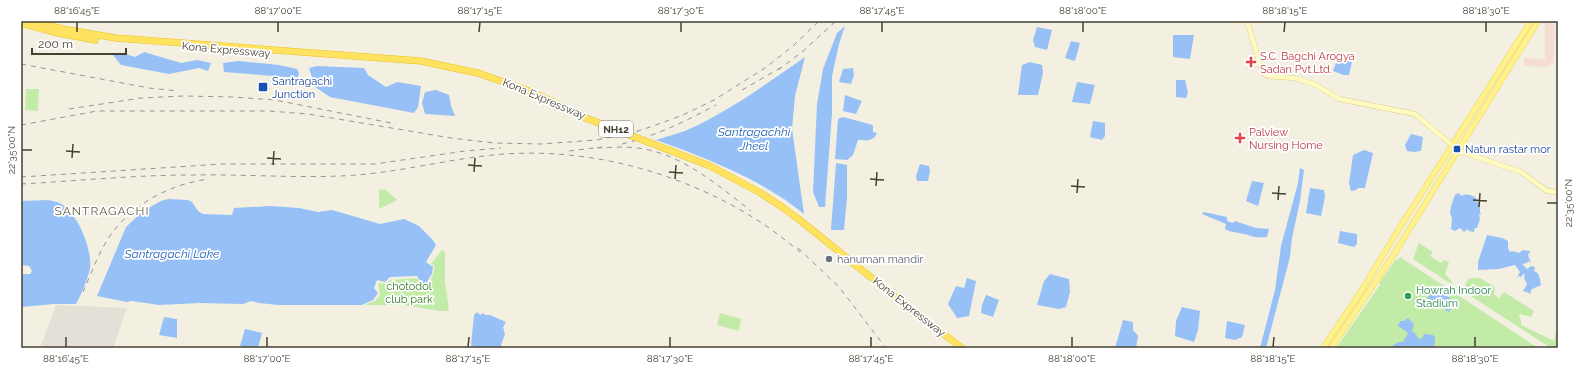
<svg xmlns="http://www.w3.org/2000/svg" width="1579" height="369" viewBox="0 0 1579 369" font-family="Raleway,sans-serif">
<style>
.industrial{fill:#e4e0d7}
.medical{fill:#f5ddd3}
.green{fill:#c1eba6}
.water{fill:#97c0f6}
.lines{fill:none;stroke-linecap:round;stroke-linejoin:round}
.secondary-casing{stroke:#d7d08c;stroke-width:5.5}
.primary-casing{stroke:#eed854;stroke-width:6}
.highway-casing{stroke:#ebc123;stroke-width:7}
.secondary{stroke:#fffabf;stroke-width:4.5}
.primary{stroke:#fff18e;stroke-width:5}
.highway{stroke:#ffe360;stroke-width:6}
.rail{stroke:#939393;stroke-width:1;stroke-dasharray:5 5;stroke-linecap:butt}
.highway-bridge-casing{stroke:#ebc123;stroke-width:7;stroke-linecap:butt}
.highway-bridge{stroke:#ffe360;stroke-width:6}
.ticks{fill:none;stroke:#444032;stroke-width:1.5}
.health-dot{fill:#e0444e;stroke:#fff;stroke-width:1.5}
.transit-dot{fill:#1a4fb4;stroke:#fff;stroke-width:1.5}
.worship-dot{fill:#6b7280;stroke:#fff;stroke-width:1.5}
.leisure-dot{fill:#2e9e5b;stroke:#fff;stroke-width:1.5}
.labels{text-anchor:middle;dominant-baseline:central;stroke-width:3.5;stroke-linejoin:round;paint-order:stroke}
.shield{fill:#fff;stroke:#7c7970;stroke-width:1}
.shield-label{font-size:10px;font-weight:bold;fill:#444032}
.street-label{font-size:11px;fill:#444032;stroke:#fff}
.health-label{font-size:11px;fill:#be3a42;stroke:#fff;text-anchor:start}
.transit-label{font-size:11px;fill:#164399;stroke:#fff;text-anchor:start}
.worship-label{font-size:11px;fill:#5b616d;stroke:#fff;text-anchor:start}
.park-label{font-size:11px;fill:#357a21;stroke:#fff}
.leisure-label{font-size:11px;fill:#27864d;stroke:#fff;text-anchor:start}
.water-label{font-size:12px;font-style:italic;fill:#2362b8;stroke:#fff}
.neighbourhood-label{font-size:12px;letter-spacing:1px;fill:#686048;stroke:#fff}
.neatline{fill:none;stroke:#444032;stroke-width:1.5}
.ticks-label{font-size:10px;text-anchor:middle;fill:#444032}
</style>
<rect width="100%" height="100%" fill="#f3f0e2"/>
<!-- industrial -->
<path class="industrial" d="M56 305 127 308 113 348H40Z"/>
<!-- medical -->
<path class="medical" d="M1545 21H1553L1556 35 1554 40V63L1546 67 1524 66V58L1545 59Z"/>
<!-- green -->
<path class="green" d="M26 89H39L38 111 25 110Z
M381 189 386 190 397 200 379 209V191Z
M1419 243 1433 252 1430 256 1441 263 1444 260 1449 262 1445 274 1452 282 1451 284 1413 259Z
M442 250 445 252V281L449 311H440L403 305H365L375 301 380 295 378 283 386 284 390 280 417 278 422 289C429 284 436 273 434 265L431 264Z
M1400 257 1538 348H1336L1380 285 1379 283 1396 259 1398 260Z
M1475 278H1480L1495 287 1494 294 1499 299 1504 292 1534 311 1531 317 1520 314 1519 316 1521 320V325L1554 341 1557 328H1558V348H1551L1463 291 1468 279Z
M720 313 741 319 739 331 717 325Z"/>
<!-- water -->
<path class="water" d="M845 26 839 44 832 76V113L825 207H819L813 192 817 104 823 69 837 33Z
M1037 27 1052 30 1047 50 1035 47 1033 40Z
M1173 35H1194L1190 59 1173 57Z
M1071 41 1080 43 1075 61 1065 58Z
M144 52 181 63 197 60 211 63 208 71 199 68 169 74 121 65 113 55 122 53 135 57Z
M805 57 795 96 792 129 804 214C796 208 788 201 779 196 742 172 698 155 656 140 665 137 676 134 685 131 728 112 766 84 805 57Z
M1342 58 1352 62 1349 75H1344L1333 71 1337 60Z
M238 61 279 65 297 69 299 73 298 78 224 72 223 63Z
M1030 62 1042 65 1043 73 1038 95H1018L1022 65Z
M317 66 364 68 368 75 386 87 397 82 421 86 418 107 414 113 330 97 315 87 309 68Z
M853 68 854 75 851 84 839 82 843 69Z
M1176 80H1185L1188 93 1186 98 1176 97Z
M1077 82 1095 85 1090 104 1072 102Z
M436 90 449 95 451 106 455 116 425 114 422 103 425 92Z
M845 95 862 101 856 114 843 111Z
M843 117 873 125V132L877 133C874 142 865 140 858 140L853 155 847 160 835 159 838 119Z
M1093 121 1105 123V136L1102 140 1090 137Z
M1411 134 1423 137 1421 151 1414 152 1407 151 1405 145Z
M1364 150 1373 153 1365 188H1358L1356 190 1351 191 1349 183 1353 155Z
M836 163 847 165V198L844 230H831Z
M920 164 929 166 930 171 928 181H917L916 176Z
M1300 168 1304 170 1300 201 1292 238 1290 257 1266 348H1260L1275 290 1281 246 1298 183Z
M1252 181 1264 183 1258 206 1246 201Z
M1310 188 1324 190 1325 197 1321 216 1306 213Z
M1458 193 1462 196C1466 193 1472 195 1476 198L1477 202 1480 203V212L1481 214 1479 215 1480 219 1477 228H1475L1474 232 1469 231 1467 229 1464 232 1460 228 1455 231 1451 229 1452 218 1450 213 1451 206 1455 195Z
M168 199 188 200 192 202 198 211 203 214 232 215 234 208 270 206 299 208 318 212 332 210 380 224 404 219 419 226 432 239 436 245 426 262 433 267 432 274C428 278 428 284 423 287L417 276 390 277 385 282 377 280 374 288 378 293 373 300 362 305H278L259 303 251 301 243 304 200 303 159 305 132 301 127 302 97 296 126 227 143 211 161 201Z
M48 200C51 201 55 201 57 202 77 209 93 250 90 269 87 281 82 293 76 304H54L21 307V274H30L32 271 29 266 21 265V201Z
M1204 212 1227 217V221L1233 223 1235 221 1256 228 1269 229 1267 237C1255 238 1255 237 1244 234 1237 232 1232 233 1225 229L1226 224 1202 214Z
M1340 231 1357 234V244L1354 247 1338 243Z
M1487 235 1502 238 1508 241V248L1510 252 1512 251 1519 253 1523 250 1530 251V252L1528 255 1531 263 1528 261 1527 263 1522 264 1527 269 1531 266 1535 267 1534 271C1540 273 1540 280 1541 285L1532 289 1530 292 1532 294 1523 291 1527 284 1524 278 1525 274 1522 275 1521 278 1520 276 1517 277 1520 272 1515 265 1499 269 1478 270V262Z
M1050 274 1069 279 1070 292 1066 307 1059 309 1037 305 1044 281Z
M967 278 976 281 969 316 957 318 948 304 956 286 964 288Z
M1433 288 1455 301 1449 312 1427 298Z
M986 295 999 300 993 317 981 313 982 305Z
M1182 307 1200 311 1198 330 1194 342 1175 336 1176 321Z
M477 312 480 315 483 313 485 315H490L506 322 503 327 505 334 500 348H477L471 345 474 315Z
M164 317 177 319V338L159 335Z
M1408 318 1414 324 1412 332 1415 333 1418 338 1422 339 1424 334 1433 335 1435 337V343L1432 348H1394L1393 345 1399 342H1403L1408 333 1398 326 1400 321H1404Z
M1123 320 1133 322V330L1138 336 1136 348H1115Z
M1227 321 1245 325 1242 337 1235 340 1225 338Z
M245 329 262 333 258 348H246L240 346Z"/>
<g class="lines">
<defs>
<path id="secondary" d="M1247 21 1261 67 1264 74 1268 76 1295 78 1316 85 1339 99 1415 114 1459 151 1521 172 1547 191 1558 192"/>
<path id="primary" d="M1323 348 1362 290 1397 232 1531 21
M1331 348 1396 251 1538 21"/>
<path id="highway" d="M30 21 63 29 116 38 421 61 444 66
M21 23 58 33 95 40
M782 207 801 221 899 300 962 348"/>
</defs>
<!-- secondary casing -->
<use href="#secondary" class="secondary-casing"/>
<!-- primary casing -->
<use href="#primary" class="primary-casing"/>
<!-- highway casing -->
<use href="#highway" class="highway-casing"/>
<!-- secondary -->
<use href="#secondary" class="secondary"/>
<!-- primary -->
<use href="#primary" class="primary"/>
<!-- highway -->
<use href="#highway" class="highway"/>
<!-- rail -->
<path class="rail" d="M21 64 149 88 178 91
M778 70 802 52 836 21
M742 90 782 67
M69 109 141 98 183 96 233 97 275 100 396 124
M21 125 97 111H269L308 114 451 138 494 143 541 144 596 140 632 133 653 126 683 115 714 100 765 68 793 46 819 21
M622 144C656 136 686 121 716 105
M597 148C614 147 632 146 649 150 688 159 720 187 751 211
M569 151 602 147
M21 177 222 164H375L465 151 501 148
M21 184C77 181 134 175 191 175 240 174 290 178 340 176 396 174 449 158 504 154 595 148 686 174 762 223 775 232 788 242 800 252
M798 248 839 287 886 348
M83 292C91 274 98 254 109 237 132 204 170 184 209 179"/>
<defs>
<path id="highway-bridge" d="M444 66 478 73 532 92 586 118 710 166 759 192 782 207"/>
</defs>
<!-- highway-bridge casing -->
<use href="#highway-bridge" class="highway-bridge-casing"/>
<!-- highway-bridge -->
<use href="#highway-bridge" class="highway-bridge"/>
</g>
<!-- ticks -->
<path class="ticks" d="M77 32V22M278 32V22M479 32 480 22M681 32V22M882 32V22M1083 32V22M1284 32 1285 22M1486 32V22M22 150H32M66 151 80 152M72 158 73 144M267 158 281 159M273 165 274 151M468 165 482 166M474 172 475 158M669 172 683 173M675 179 676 165M870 179 884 180M876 186 877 172M1071 186 1085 187M1077 193 1078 179M1272 193 1286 194M1278 200 1279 186M1473 200 1487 201M1547 203H1557M1479 207 1480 193M66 347V337M267 347V337M468 347 469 337M670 347V337M871 347V337M1072 347V337M1273 347 1274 337M1475 347V337"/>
<!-- markers -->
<g class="health-dot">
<path d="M1249 56h4v4h4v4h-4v4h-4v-4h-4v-4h4z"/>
<path d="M1238 132h4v4h4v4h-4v4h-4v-4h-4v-4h4z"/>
</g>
<g class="transit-dot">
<rect x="258" y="82" width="10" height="10" rx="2"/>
<rect x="1453" y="145" width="8" height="8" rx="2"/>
</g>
<circle class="worship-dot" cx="829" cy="259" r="4"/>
<circle class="leisure-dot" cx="1408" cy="296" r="4"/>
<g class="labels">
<!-- shield labels -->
<rect class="shield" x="599" y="121" width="34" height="16" rx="3"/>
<g class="shield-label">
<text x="616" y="129">NH12</text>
</g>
<!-- street labels -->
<g class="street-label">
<text transform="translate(226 50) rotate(5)">Kona Expressway</text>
<text transform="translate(544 99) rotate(23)">Kona Expressway</text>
<text transform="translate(909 307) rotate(38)">Kona Expressway</text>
</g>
<!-- health labels -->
<g class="health-label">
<text x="1260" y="56">S.C. Bagchi Arogya<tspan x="1260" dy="13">Sadan Pvt.Ltd.</tspan></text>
<text x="1249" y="132">Palview<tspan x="1249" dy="13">Nursing Home</tspan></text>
</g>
<!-- transit labels -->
<g class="transit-label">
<text x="272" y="81">Santragachi<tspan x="272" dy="13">Junction</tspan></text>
<text x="1465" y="149">Natun rastar mor</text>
</g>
<!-- worship labels -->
<g class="worship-label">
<text x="837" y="259">hanuman mandir</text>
</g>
<!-- park labels -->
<g class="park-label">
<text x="409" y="286">chotodol<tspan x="409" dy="13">club park</tspan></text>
</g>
<!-- leisure labels -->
<g class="leisure-label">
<text x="1416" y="290">Howrah Indoor<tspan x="1416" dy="13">Stadium</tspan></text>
</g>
<!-- water labels -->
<g class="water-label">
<text x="754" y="132">Santragachhi<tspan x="754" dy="14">Jheel</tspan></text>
<text x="172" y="254">Santragachi Lake</text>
</g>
<!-- neighbourhood labels -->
<g class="neighbourhood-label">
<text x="102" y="211">SANTRAGACHI</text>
</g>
</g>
<!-- border -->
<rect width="1579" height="369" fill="none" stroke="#ffffff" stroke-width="44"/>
<!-- scale -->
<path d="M32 48v6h94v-6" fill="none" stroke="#444032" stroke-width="2"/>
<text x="38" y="48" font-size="12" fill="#444032" stroke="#ffffff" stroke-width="3" paint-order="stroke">200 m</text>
<rect x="22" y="22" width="1535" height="325" class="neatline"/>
<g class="ticks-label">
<text x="77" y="14">88°16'45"E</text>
<text x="278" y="14">88°17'00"E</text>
<text x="480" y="14">88°17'15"E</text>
<text x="681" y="14">88°17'30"E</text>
<text x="882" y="14">88°17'45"E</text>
<text x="1083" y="14">88°18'00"E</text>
<text x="1285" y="14">88°18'15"E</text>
<text x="1486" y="14">88°18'30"E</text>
<text transform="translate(11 150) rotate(-90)" y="4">22°35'00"N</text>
<text transform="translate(1568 203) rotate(-90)" y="4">22°35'00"N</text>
<text x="66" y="362">88°16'45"E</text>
<text x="267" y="362">88°17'00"E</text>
<text x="468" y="362">88°17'15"E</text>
<text x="670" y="362">88°17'30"E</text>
<text x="871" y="362">88°17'45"E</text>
<text x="1072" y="362">88°18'00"E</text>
<text x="1273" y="362">88°18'15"E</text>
<text x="1475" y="362">88°18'30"E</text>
</g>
</svg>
